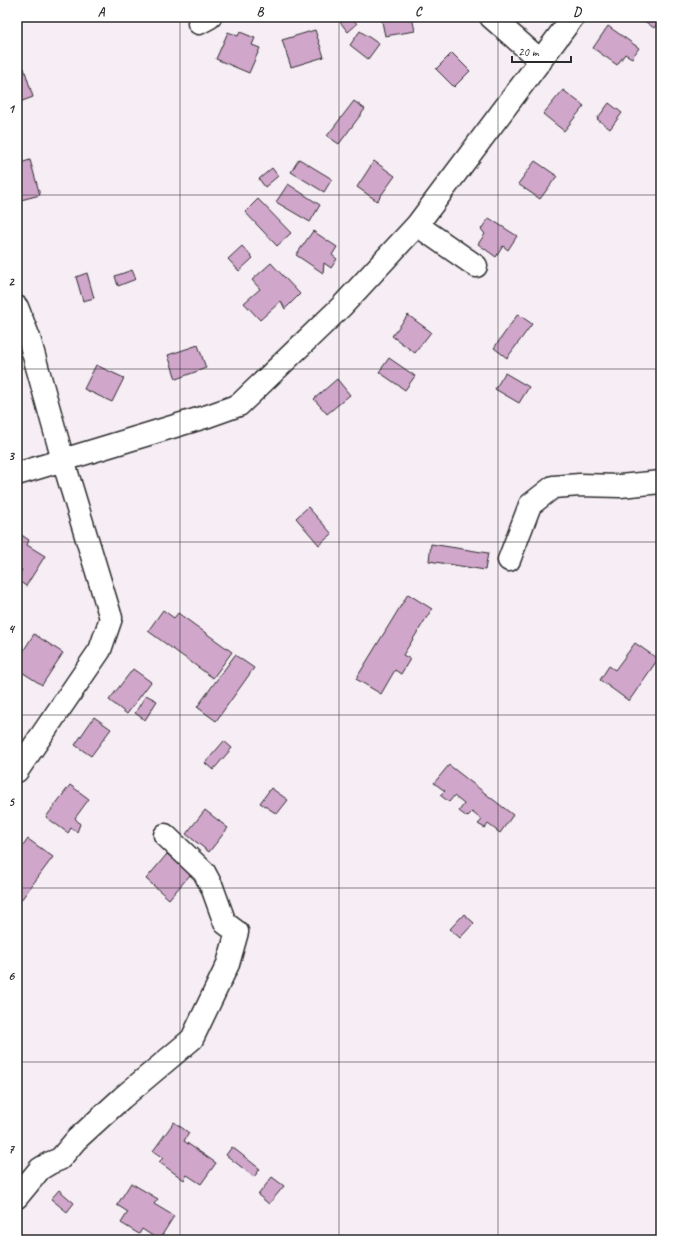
<svg xmlns="http://www.w3.org/2000/svg" width="678" height="1257" viewBox="0 0 678 1257" font-family="Caveat,sans-serif">
<style>
.building{fill:#d0a6cb;stroke:#2b2b2b}
.lines{fill:none;stroke-linecap:round;stroke-linejoin:round}
.minor-casing{stroke:#2b2b2b;stroke-width:25}
.minor{stroke:#fff;stroke-width:22}
.grid{fill:none;stroke:#2b2b2b;stroke-width:1;stroke-opacity:0.55}
.neatline{fill:none;stroke:#2b2b2b;stroke-width:1.5}
.grid-label{font-size:13px;text-anchor:middle;font-weight:bold;fill:#2b2b2b}
</style>
<rect width="100%" height="100%" fill="#f6edf5"/>
<filter id="ink" filterUnits="userSpaceOnUse"><feTurbulence type="fractalNoise" baseFrequency=".025" numOctaves="2"/><feDisplacementMap in="SourceGraphic" scale="8" xChannelSelector="R" yChannelSelector="G"/><feConvolveMatrix kernelMatrix="1 2 1 2 8 2 1 2 1" color-interpolation-filters="sRGB"/></filter>
<g filter="url(#ink)">
<!-- building -->
<path class="building" d="M336 17H352L357 24 348 32Z
M381 17H412L415 31 385 36Z
M639 17H661V19L654 28Z
M608 26 639 48 632 58 625 54 617 65 593 48Z
M315 30 324 57 291 67 282 40Z
M360 31 379 44 368 59 350 45Z
M228 32 238 36 240 32 255 38 252 45 260 48 249 73 216 59Z
M452 53 470 71 454 87 436 69Z
M24 68 33 97 17 103V70Z
M563 90 584 106 564 131 543 114Z
M354 101 365 109 339 144 327 136Z
M609 103 622 113 610 129 597 119Z
M299 159 332 179 324 192 291 172Z
M30 160 40 195 21 200 17 188V164Z
M374 161 395 176 377 201 357 187Z
M535 161 557 176 540 199 518 184Z
M272 168 278 176 265 187 259 179Z
M288 184 320 205 310 222 276 202Z
M258 199 291 233 277 246 245 212Z
M489 218 517 236 508 250 503 246 496 257 478 244 485 234 481 229Z
M313 231 337 247 332 255 337 259 331 268 324 263 323 273 296 255Z
M242 246 253 258 239 271 228 259Z
M271 263 300 294 285 309 281 301 260 320 244 303 260 289 252 280Z
M132 270 136 279 118 286 115 276Z
M87 273 94 298 83 301 76 277Z
M518 314 532 324 507 358 494 348Z
M408 315 431 332 415 353 392 336Z
M198 345 206 368 176 379 168 355Z
M389 358 415 376 405 390 379 372Z
M96 365 124 378 112 402 84 389Z
M505 373 529 387 519 403 495 389Z
M337 379 350 395 327 414 314 399Z
M308 507 332 534 319 545 296 518Z
M17 532 29 540 27 545 45 556 26 586 17 580V578L22 570 17 568Z
M431 544 488 553 485 570 429 561Z
M408 594 432 609 403 655 410 659 401 674 395 670 381 694 356 679Z
M163 610 174 618 178 613 232 652 213 678 148 631Z
M34 634 63 653 42 685 17 669V661Z
M635 643 658 659 629 701 600 680 609 666 615 670Z
M235 655 254 668 216 721 197 707Z
M133 669 151 682 127 714 109 700Z
M146 695 157 701 145 720 135 713Z
M94 717 111 729 91 756 75 745Z
M224 741 232 748 213 770 205 763Z
M449 765 513 815 500 833 488 824 485 828 478 824 482 820 472 812 467 817 459 811 464 804 454 796 449 802 440 795 445 791 434 783Z
M70 785 89 799 75 818 80 824 77 832 71 828 68 833 46 817Z
M271 788 288 800 277 814 260 803Z
M205 810 228 828 209 852 186 834Z
M28 839 53 857 18 904 17 854Z
M167 854 191 874 169 899 146 879Z
M464 914 474 923 460 938 450 929Z
M174 1122 189 1133 184 1141 216 1163 201 1184 187 1175 184 1180 159 1162 163 1158 153 1151Z
M232 1147 260 1169 254 1177 226 1155Z
M272 1177 284 1186 269 1204 258 1195Z
M131 1183 158 1199 154 1204 174 1216 159 1240 142 1229 139 1234 121 1223 128 1212 117 1205Z
M59 1190 74 1203 67 1212 51 1199Z"/>
<g class="lines">
<defs>
<path id="minor" d="M491 17 541 61
M199 23 210 17
M417 225 476 266
M17 307 29 338 63 460 111 618 100 650 17 771
M17 474 208 416 239 405 342 306 417 225 573 17
M509 560 530 505 553 487 580 485 620 486 661 482
M17 1197 40 1169 50 1163 60 1159 76 1140 122 1098 192 1039 228 964 237 932 225 923 212 887 204 872 165 835"/>
</defs>
<!-- minor casing -->
<use href="#minor" class="minor-casing"/>
<!-- minor -->
<use href="#minor" class="minor"/>
</g>
</g>
<!-- grid -->
<path class="grid" d="M180 17V1240M339 17V1240M498 17V1240M17 195H661M17 369H661M17 542H661M17 715H661M17 888H661M17 1062H661"/>
<!-- margin -->
<rect width="678" height="1257" fill="none" stroke="#fff" stroke-width="44"/>
<!-- scale -->
<path d="M512 56v6h59v-6" fill="none" stroke="#2b2b2b" stroke-width="2"/>
<text x="518" y="56" font-size="12" fill="#2b2b2b" stroke="#ffffff" stroke-width="3" paint-order="stroke">20 m</text>
<rect x="22" y="22" width="634" height="1213" class="neatline"/>
<g class="grid-label">
<text x="101" y="16">A</text>
<text x="260" y="16">B</text>
<text x="418" y="16">C</text>
<text x="577" y="16">D</text>
<text x="11" y="113">1</text>
<text x="11" y="286">2</text>
<text x="11" y="460">3</text>
<text x="11" y="633">4</text>
<text x="11" y="806">5</text>
<text x="11" y="980">6</text>
<text x="11" y="1153">7</text>
</g>
</svg>
